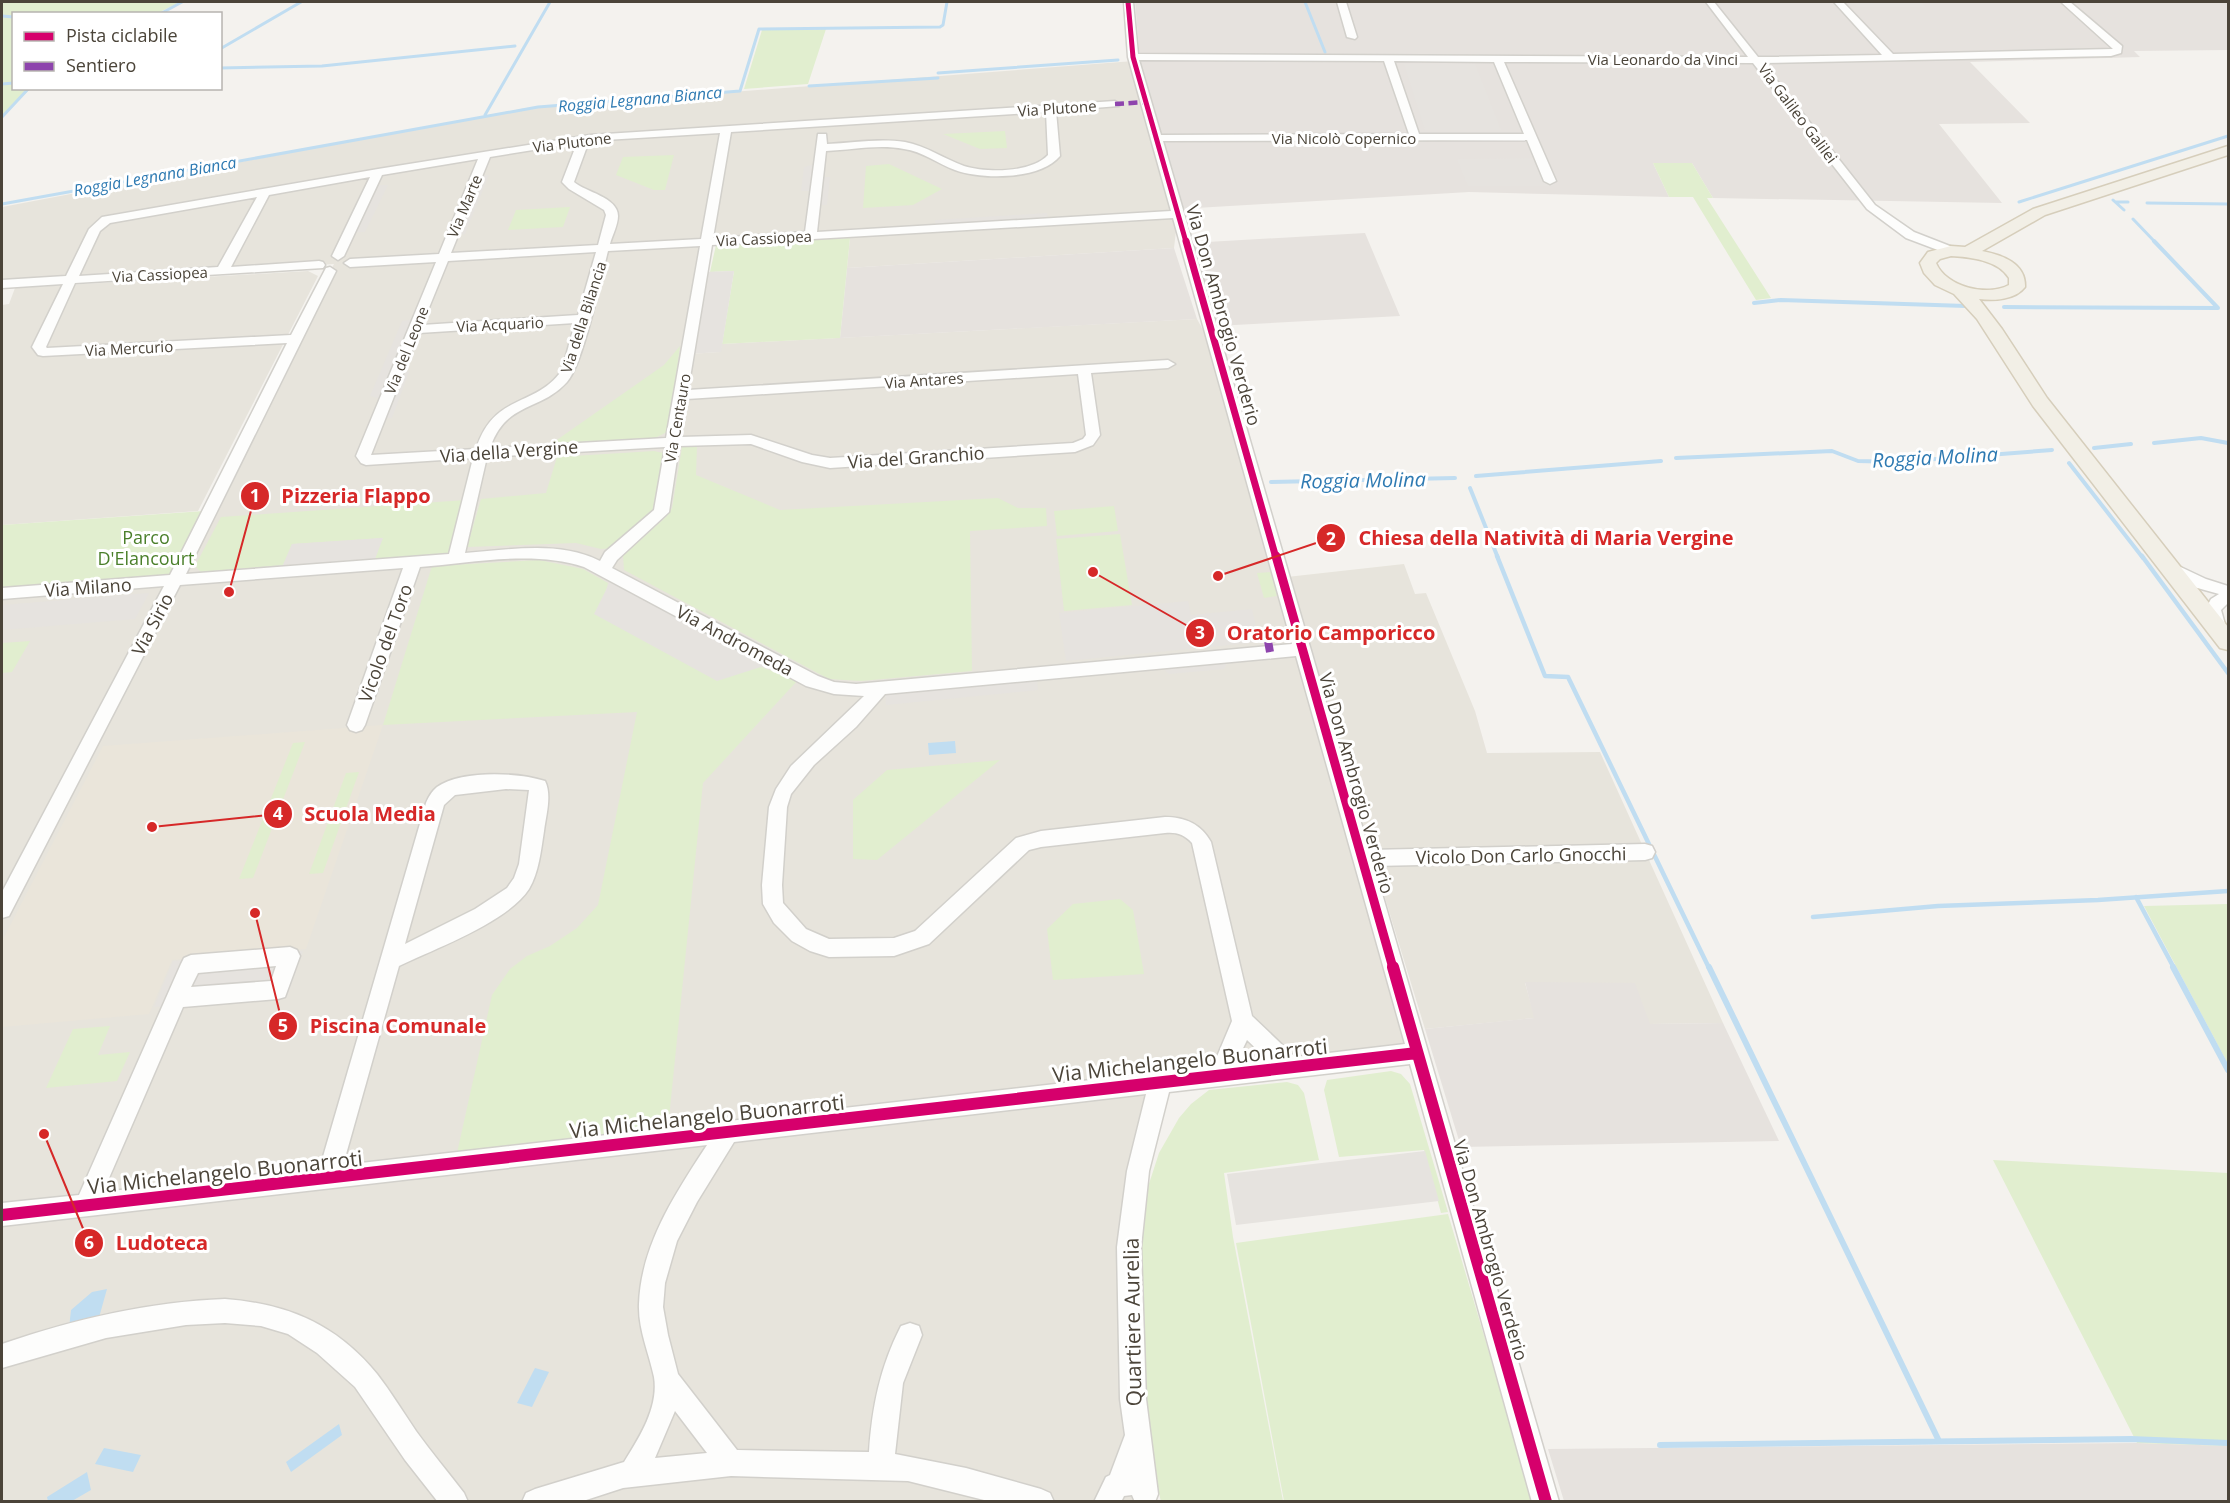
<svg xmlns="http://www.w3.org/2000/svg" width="2230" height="1503" viewBox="0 0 2230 1503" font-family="'Open Sans',sans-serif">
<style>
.residential{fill:#e7e4dc}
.industrial{fill:#e6e2de}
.education{fill:#eae5da}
.green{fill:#e1eecf}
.parking{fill:#e6e3df}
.water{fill:#c0ddf1}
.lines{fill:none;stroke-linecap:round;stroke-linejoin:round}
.stream-far3{stroke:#c0ddf1;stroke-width:3}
.stream-far2{stroke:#c0ddf1;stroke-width:4}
.stream-far1{stroke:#c0ddf1;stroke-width:4.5}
.stream{stroke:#c0ddf1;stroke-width:6}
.minor-casing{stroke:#d2d0cb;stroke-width:3}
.major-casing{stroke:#d6cebb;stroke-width:3}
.minor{fill:#fdfdfc;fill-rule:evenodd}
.major{fill:#f2efe6;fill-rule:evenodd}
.quiet-far1{stroke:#8e44ad;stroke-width:4.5;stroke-dasharray:9 4.5;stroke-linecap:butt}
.quiet{stroke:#8e44ad;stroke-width:8;stroke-dasharray:15 8;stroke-linecap:butt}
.cycleway-far3-casing{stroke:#fff;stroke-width:8}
.cycleway-far2-casing{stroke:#fff;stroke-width:10}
.cycleway-far1-casing{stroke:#fff;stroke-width:13}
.cycleway-casing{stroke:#fff;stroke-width:16}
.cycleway-far3{stroke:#d6006c;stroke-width:5}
.cycleway-far2{stroke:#d6006c;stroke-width:7}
.cycleway-far1{stroke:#d6006c;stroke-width:9}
.cycleway{stroke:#d6006c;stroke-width:12}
.labels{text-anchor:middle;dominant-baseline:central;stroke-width:6;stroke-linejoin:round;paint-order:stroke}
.far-street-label{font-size:15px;fill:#4b4439;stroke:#fff}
.far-water-label{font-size:16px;font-style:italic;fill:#2e7ab2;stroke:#fff}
.street-label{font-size:18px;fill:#4b4439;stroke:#fff}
.park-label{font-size:18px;fill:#4a7f2a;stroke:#fff}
.water-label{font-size:20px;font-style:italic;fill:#2e7ab2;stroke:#fff}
.near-street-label{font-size:21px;fill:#4b4439;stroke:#fff}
.leader{fill:none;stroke:#d62828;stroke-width:2}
.callout-dot{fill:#d62828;stroke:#fff;stroke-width:2}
.mark-label{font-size:18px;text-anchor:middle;font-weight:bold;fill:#fff}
.callout-label{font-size:20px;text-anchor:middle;font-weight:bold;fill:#d62828;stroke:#fff;stroke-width:6;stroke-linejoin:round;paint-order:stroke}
</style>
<rect width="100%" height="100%" fill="#f4f2ee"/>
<!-- residential -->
<path class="residential" d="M1134 61 1178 214 1174 248 847 268 850 238 811 236 707 242 688 354 720 352 722 344 1197 319 1220 361 1417 1053 2 1215V910L175 580 334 264 2 284V207L526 108Z
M308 271 318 276 198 511 2 525V305L9 304 15 288Z
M1404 564 1415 594 1426 593 1475 711 1487 753 1600 752 1723 1023 1650 1024 1525 983 1535 1018 1425 1029 1287 577Z
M165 585 2 900V597Z
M1148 1092 1136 1501H2V1225Z"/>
<!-- industrial -->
<path class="industrial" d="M1135 2H2228V50L2134 51 2140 57 1970 62 2030 123 1939 124 2002 203 1713 198 1692 163H1653L1669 197 1469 192 1179 209 1141 72Z
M1365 233 1400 316 1216 326 1190 243Z
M1174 248 1197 319 840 338 847 268Z
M1525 982 1635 983 1650 1024 1723 1023 1779 1141 1461 1147 1425 1029 1534 1018Z
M2137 1443 2228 1446V1501H1564L1548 1449Z"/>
<!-- education -->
<path class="education" d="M383 725 306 949 172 960 149 1014 2 1027V941L103 746Z"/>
<!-- green -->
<path class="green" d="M2 2H180L158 13 14 14V88L30 89 2 118Z
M826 29 808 84 744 89 762 30Z
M1005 131 1007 148 980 149 943 134Z
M674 155 665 190H654L616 175 623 157Z
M1653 163H1692L1713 198H1707L1771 298 1756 300 1693 197H1669Z
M889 164 942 189 913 205 863 208 866 166Z
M570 207 563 227 508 230 516 210Z
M850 238 840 338 722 344 734 271 710 272 716 245Z
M680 346 669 431 653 439 551 444 664 365Z
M697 446 696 475 780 510 998 498 1018 508H1046L1047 526 970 531 972 671 861 681 829 679 624 570 623 556 666 517 672 508 682 447Z
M654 451 663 453 652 514 614 548 601 549 576 543 467 547 481 499 546 493 557 457Z
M466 500 450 553 375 559 382 538 292 544 283 565 201 572 195 566 221 517Z
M1114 506 1118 531 1057 536 1054 511Z
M204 511 171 579 2 589V525Z
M1120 534 1132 605 1064 611 1056 539Z
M539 560 583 569 608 583 601 611 798 680 703 783 668 1128 457 1153 492 995 510 969 527 956 550 946 577 928 598 905 637 712 383 725 432 566Z
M1271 572 1277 596 1264 598 1257 573Z
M30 641 12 672 2 673V643Z
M305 742 253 878 239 879 293 743Z
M1000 760 877 860 853 859V800L887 770Z
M359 772 323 873 309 874 346 773Z
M1120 899 1133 910 1144 974 1053 980 1047 929 1073 904Z
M2228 904V1064L2144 906Z
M110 1026 98 1055 130 1052 117 1081 46 1088 73 1029Z
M1391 1071 1401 1074 1410 1084 1448 1212 1441 1213 1424 1150 1339 1157 1324 1090 1327 1080Z
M1287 1082 1298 1085 1304 1093 1319 1160 1224 1173 1233 1237 1283 1501 1161 1502 1148 1443 1136 1273 1146 1193 1159 1153 1179 1118 1191 1104 1209 1090Z
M1993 1160 2228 1173V1446L2137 1443Z
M1448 1214 1533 1501H1284L1236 1243Z"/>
<!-- parking -->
<path class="parking" d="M1853 2H1921L1926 7H1858Z
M1404 64H1475L1501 130H1425Z
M1541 158 1554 186H1468L1457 159Z
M819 163 817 177H830L827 205H814L815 191H801L804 167Z
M489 175 465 234 452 235 477 176Z
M372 185H388L365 232 349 233Z
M1047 213 1049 221 936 228 935 220Z
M734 271 721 352 688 354 702 272Z
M420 318 399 370 409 372 392 418H378L385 400 370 396 402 321Z
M383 538 375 559 283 565 292 544Z
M613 576 777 662 717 681 594 614Z
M149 593 135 619 2 630V605Z
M1188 601 1191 615 1252 609 1260 642 1066 661 1059 613Z
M1227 663 1224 669 1169 674 1162 668Z
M1036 673 1038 690 886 705 885 688Z
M303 951 287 997 154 1007 173 961Z
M1425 1151 1439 1201 1236 1225 1227 1174Z"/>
<!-- water -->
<path class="water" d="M955 741 956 753 929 755 928 743Z
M107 1289 98 1321 69 1328 71 1310 92 1292Z
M535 1368 549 1372 532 1407 517 1403Z
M339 1424 342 1435 291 1472 286 1462Z
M104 1448 141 1455 133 1472 95 1464Z
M87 1472 91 1490 72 1501H48L47 1497Z"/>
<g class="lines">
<!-- stream-far3 -->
<path class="stream-far3" d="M1305 2 1325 52
M160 14 182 2
M2 16 14 17
M220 49 301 2
M220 68 322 66 515 46
M938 73 1118 60
M2 84 14 83
M809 86 938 78
M485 115 550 2
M2 117 29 88
M2113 200 2124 210
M2019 202 2228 136
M2116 202H2128
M2147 203 2228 204
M2 204 538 107 740 91 759 29 940 27 943 25 947 2
M2133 219 2155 242"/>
<!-- stream-far2 -->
<path class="stream-far2" d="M1754 303 1781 300 1966 306
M2004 307 2218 308 2154 241
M2154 443 2201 438 2228 443
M2094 448 2131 444
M1676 458 1832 451 1858 461 1897 462 2052 450
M2069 463 2143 558
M1476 476 1661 461
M1271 482 1455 478
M1470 488 1498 558"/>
<!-- stream-far1 -->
<path class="stream-far1" d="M1497 556 1545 676 1568 677 1709 968
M2142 556 2228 673
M2136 897 2174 968
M1813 917 1938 906 2098 900 2228 891"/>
<!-- stream -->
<path class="stream" d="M1709 967 1939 1441
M2173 967 2228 1070
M1660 1445 2131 1439 2228 1443"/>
<defs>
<path id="minor" d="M1124 2H1133L1138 54 1748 57 1706 2H1714L1758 57 1882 55 1834 2H1843L1893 54 2113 49 2061 2H2070L2122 46 2121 53 2111 56 1763 63 1875 205 1914 232 1955 248V254L1951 255 1906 238 1867 209 1753 63 1504 62 1556 181 1550 184 1544 181 1527 140 1163 141 1369 850 1645 844 1652 846 1655 852 1652 858 1645 860 1374 866 1559 1502H1532L1410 1064 1169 1092 1149 1171 1141 1247 1146 1399 1158 1494 1155 1502H1135L1132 1495 1124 1496 1121 1502H1094L1106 1477 1110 1475 1125 1435 1120 1399 1117 1247 1127 1171 1146 1094 734 1142 697 1202 677 1241 665 1283 663 1307 668 1335 678 1374 737 1450 869 1452C872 1407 880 1367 901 1326L910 1323 919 1326 922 1335 903 1383 895 1454 966 1468 1041 1489 1050 1493 1054 1502H992L908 1481 731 1476 623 1488 580 1502H522L526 1493 535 1489 624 1462C639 1438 659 1407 654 1377 649 1353 638 1329 639 1304 641 1245 675 1194 707 1145L2 1226V1203L79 1195 181 964 184 958 191 955 290 947 297 950 300 956 285 997 278 999 183 1007 103 1192 320 1167 426 803C428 798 432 791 437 787 460 770 518 772 545 781 552 795 546 815 544 831 541 850 539 872 529 889 508 922 434 949 399 966L343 1165 1213 1066 1232 1021 1192 843C1184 834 1176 832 1165 833L1041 847 1029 850 929 944 894 956 829 957 810 951 792 941 774 923 763 904 762 885 769 807 776 789 791 766 864 696 834 694 806 686 584 567C533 550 473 563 420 567L365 725 362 730 356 732 350 730 347 725 403 568 180 585 9 916 2 918V892L164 586 2 599V588L170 575 287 343 43 356 38 355 32 347 63 284 2 288V280L66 276 89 229 102 217 378 169 590 135 1115 101 1120 104 1119 106 1056 111 1060 156C1040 180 982 180 955 170 938 164 922 151 904 149 879 144 852 150 826 151L817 232 1171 211 1128 57ZM1139 60 1384 61 1409 134 1161 135ZM1394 61 1494 62 1524 134H1419ZM1046 112 1048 155C1031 173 987 173 964 166 944 159 927 146 905 142 879 138 852 143 827 144L826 134H818L805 232 713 238 731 132ZM720 133 701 239 610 244C612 236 618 225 618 216 618 197 585 192 574 182L589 141ZM577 143 562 182 569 189 604 210 606 215 598 245 451 253 490 157ZM478 159 439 254 350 259 344 263 350 267 436 262 356 456 361 463 366 465 473 458 449 554 186 574 336 271 330 267 326 268 291 335 47 348 46 347 75 283 323 268 325 265 323 262 319 261 231 267 269 195 370 177 332 256 338 260 344 256 382 175ZM257 197 218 267 79 276 100 231 110 223ZM1173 218 1292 644 856 684 834 682 818 676 612 568 617 560 669 512 679 446 751 444 802 462 830 468 1075 452 1093 445 1100 435 1091 373 1168 368 1175 364 1168 360 688 390 712 245ZM700 246 666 438 490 448C506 401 540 412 567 382 583 365 601 278 608 251ZM596 252 578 315 422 325 448 261ZM575 323 562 370C536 408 494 392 476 449L371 455 419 333ZM1078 374 1086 435 1083 439 1073 443 830 458 812 455 751 435 681 437 687 399ZM665 447 654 510 605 552 600 561C559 540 509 550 465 553L487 457ZM1296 656 1405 1044 1295 1057 1252 1016 1211 842C1201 824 1185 817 1165 817L1041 831 1016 838 915 931 894 938 829 939 806 929 783 903 782 885 787 807 791 794 814 765 856 727 885 694ZM506 789 529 790 519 864 514 878 507 888 475 909 405 944 444 805 455 795ZM276 966 271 981 191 987 198 973ZM1247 1040 1268 1060 1236 1063ZM675 1411 707 1453 655 1458Z
M1337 2H1346L1357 37 1355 39 1347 37Z
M2170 562 2206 579 2228 586V603L2221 610 2226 628 2224 632H2212L2205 610 2211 599 2219 594 2194 587 2164 571 2162 567 2164 563Z
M225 1299C288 1304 336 1324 377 1374 391 1392 403 1412 416 1431 431 1452 448 1472 464 1493L468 1502H438L405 1460 355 1387 317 1353 288 1334 261 1326 225 1323 186 1325 106 1338 2 1368V1344C75 1319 148 1302 225 1299Z"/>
<path id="major" d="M2228 146V155L2045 215 1982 251C2002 255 2026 263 2025 287 2015 300 1994 301 1979 299L2002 329 2047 398 2228 627V650L2220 648 2033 406 1977 319 1954 294 1935 285 1924 273 1920 263 1928 252 1951 246 1965 247 2033 209ZM1951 256C1970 257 1998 260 2009 278V285C1987 297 1946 287 1936 263L1940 259Z"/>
</defs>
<!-- minor casing -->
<use href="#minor" class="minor-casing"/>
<!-- major casing -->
<use href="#major" class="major-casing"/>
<!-- minor -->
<use href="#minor" class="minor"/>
<!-- major -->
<use href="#major" class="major"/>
<!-- quiet-far1 -->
<path class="quiet-far1" d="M1115 104 1146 102"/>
<!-- quiet -->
<path class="quiet" d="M1268 641 1270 652"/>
<defs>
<path id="cycleway-far3" d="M1128 2 1133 57 1186 242"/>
<path id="cycleway-far2" d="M1186 241 1276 558"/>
<path id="cycleway-far1" d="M1276 556 1393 968"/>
<path id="cycleway" d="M1393 967 1546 1502
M2 1215 1417 1053"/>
</defs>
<!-- cycleway-far3 casing -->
<use href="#cycleway-far3" class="cycleway-far3-casing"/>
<!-- cycleway-far2 casing -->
<use href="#cycleway-far2" class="cycleway-far2-casing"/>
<!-- cycleway-far1 casing -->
<use href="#cycleway-far1" class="cycleway-far1-casing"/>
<!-- cycleway casing -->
<use href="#cycleway" class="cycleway-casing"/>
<!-- cycleway-far3 -->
<use href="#cycleway-far3" class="cycleway-far3"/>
<!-- cycleway-far2 -->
<use href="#cycleway-far2" class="cycleway-far2"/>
<!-- cycleway-far1 -->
<use href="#cycleway-far1" class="cycleway-far1"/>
<!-- cycleway -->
<use href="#cycleway" class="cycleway"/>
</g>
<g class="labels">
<!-- far-street labels -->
<g class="far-street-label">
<text x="1663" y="59">Via Leonardo da Vinci</text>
<text transform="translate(1057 108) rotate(-4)">Via Plutone</text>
<text transform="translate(1798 113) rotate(53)">Via Galileo Galilei</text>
<text x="1344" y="138">Via Nicolò Copernico</text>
<text transform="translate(572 142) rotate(-7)">Via Plutone</text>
<text transform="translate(464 206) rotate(-67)">Via Marte</text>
<text transform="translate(764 238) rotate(-3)">Via Cassiopea</text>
<text transform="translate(160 274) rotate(-3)">Via Cassiopea</text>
<text transform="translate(583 317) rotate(-72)">Via della Bilancia</text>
<text transform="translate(500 324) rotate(-3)">Via Acquario</text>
<text transform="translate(129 348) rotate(-3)">Via Mercurio</text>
<text transform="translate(406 350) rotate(-68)">Via del Leone</text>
<text transform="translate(924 380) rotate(-4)">Via Antares</text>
<text transform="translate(677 418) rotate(-80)">Via Centauro</text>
</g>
<!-- far-water labels -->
<g class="far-water-label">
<text transform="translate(640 99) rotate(-5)">Roggia Legnana Bianca</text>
<text transform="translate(155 176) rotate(-10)">Roggia Legnana Bianca</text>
</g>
<!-- street labels -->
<g class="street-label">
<text transform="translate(1224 315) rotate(74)">Via Don Ambrogio Verderio</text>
<text transform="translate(509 451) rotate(-4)">Via della Vergine</text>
<text transform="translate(916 457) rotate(-4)">Via del Granchio</text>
<text transform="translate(88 587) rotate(-4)">Via Milano</text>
<text transform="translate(152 624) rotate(-62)">Via Sirio</text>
<text transform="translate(735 640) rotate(28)">Via Andromeda</text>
<text transform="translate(385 643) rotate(-70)">Vicolo del Toro</text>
<text transform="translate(1357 783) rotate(74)">Via Don Ambrogio Verderio</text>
<text transform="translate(1521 855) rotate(-1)">Vicolo Don Carlo Gnocchi</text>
<text transform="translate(1491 1250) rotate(74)">Via Don Ambrogio Verderio</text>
</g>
<!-- park labels -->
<g class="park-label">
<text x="146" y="537">Parco<tspan x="146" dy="21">D'Elancourt</tspan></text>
</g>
<!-- water labels -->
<g class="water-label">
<text transform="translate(1935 457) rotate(-3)">Roggia Molina</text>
<text transform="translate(1363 480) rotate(-1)">Roggia Molina</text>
</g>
<!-- near-street labels -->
<g class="near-street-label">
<text transform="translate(1190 1060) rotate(-6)">Via Michelangelo Buonarroti</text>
<text transform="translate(707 1116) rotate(-6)">Via Michelangelo Buonarroti</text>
<text transform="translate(225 1172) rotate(-6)">Via Michelangelo Buonarroti</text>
<text transform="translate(1132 1322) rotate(-91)">Quartiere Aurelia</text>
</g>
</g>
<!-- callouts -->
<path class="leader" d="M229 592L255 496M1218 576L1331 538M1093 572L1200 633M152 827L278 814M255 913L283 1026M44 1134L89 1243"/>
<g class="callout-dot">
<circle cx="229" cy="592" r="6"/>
<circle cx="1218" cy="576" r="6"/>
<circle cx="1093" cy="572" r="6"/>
<circle cx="152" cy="827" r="6"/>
<circle cx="255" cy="913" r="6"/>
<circle cx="44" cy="1134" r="6"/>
<circle cx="255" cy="496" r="15"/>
<circle cx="1331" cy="538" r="15"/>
<circle cx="1200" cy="633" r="15"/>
<circle cx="278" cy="814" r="15"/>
<circle cx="283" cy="1026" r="15"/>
<circle cx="89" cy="1243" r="15"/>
</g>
<g class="mark-label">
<text x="255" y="502">1</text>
<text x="1331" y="545">2</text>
<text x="1200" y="639">3</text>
<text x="278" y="820">4</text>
<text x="283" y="1032">5</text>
<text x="89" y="1249">6</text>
</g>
<g class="callout-label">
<text x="356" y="503">Pizzeria Flappo</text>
<text x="1546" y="545">Chiesa della Natività di Maria Vergine</text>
<text x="1331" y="640">Oratorio Camporicco</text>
<text x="370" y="821">Scuola Media</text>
<text x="398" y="1033">Piscina Comunale</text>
<text x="162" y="1250">Ludoteca</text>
</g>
<!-- border -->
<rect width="2230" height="1503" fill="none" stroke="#4b4439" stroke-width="6"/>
<!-- legend -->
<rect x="12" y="12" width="210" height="78" fill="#ffffff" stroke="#b7b4b0" stroke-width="1.5"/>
<rect x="24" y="32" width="30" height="9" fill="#d6006c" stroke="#b7b4b0" stroke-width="1.5"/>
<text x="66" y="42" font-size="18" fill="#4b4439">Pista ciclabile</text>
<rect x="24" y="62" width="30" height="9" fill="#8e44ad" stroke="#b7b4b0" stroke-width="1.5"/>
<text x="66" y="72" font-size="18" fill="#4b4439">Sentiero</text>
</svg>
